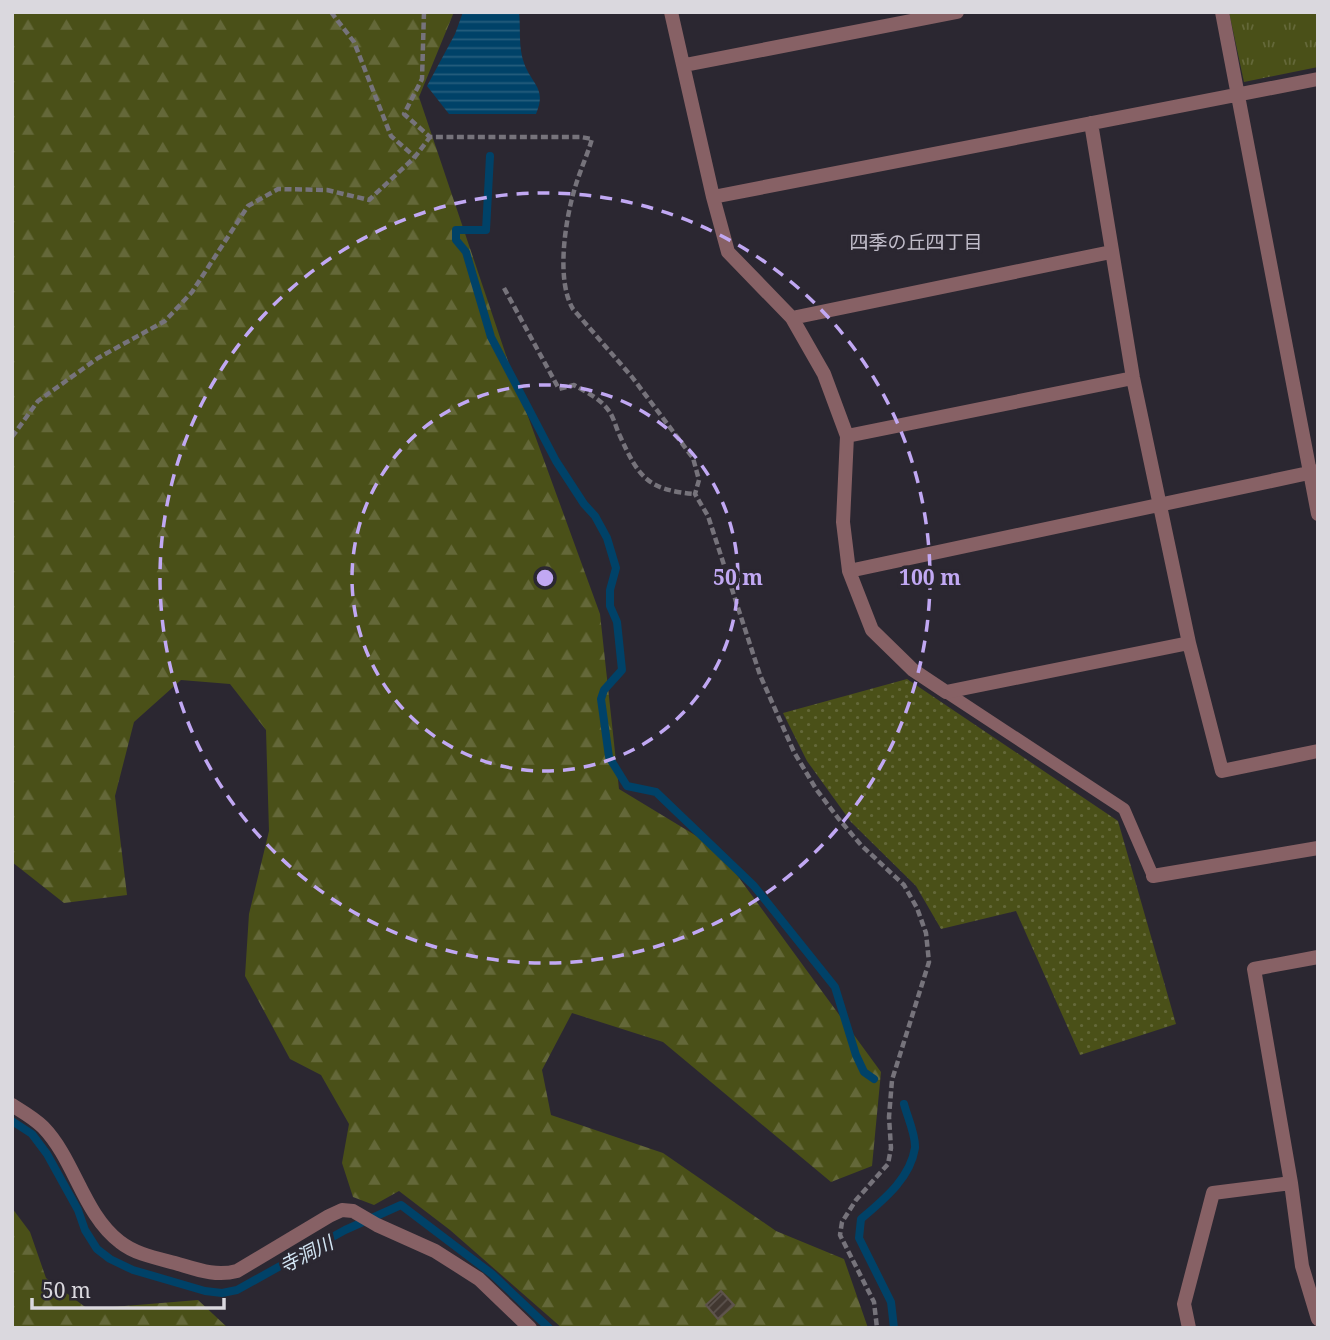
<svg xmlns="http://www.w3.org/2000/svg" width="1330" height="1340" viewBox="0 0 1330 1340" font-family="'Noto Serif','Noto Sans JP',serif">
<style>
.grass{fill:url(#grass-dots)}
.forest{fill:url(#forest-firs)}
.park{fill:url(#park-tufts)}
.water{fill:url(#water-rules)}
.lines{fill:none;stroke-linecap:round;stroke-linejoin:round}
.stream{stroke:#004268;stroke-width:8}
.building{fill:url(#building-hatch);stroke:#5f544d;stroke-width:2}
.path{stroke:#76737b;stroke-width:4.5;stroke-dasharray:7 3.5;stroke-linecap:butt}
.lane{stroke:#876165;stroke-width:12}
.street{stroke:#876165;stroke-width:14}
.ring{fill:none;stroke:#c1a8f3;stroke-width:3.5;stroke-dasharray:12 9}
.labels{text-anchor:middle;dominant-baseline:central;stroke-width:7;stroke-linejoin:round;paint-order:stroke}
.neighbourhood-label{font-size:19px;fill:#c0bcc9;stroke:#2b2731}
.water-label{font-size:19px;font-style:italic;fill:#d3e6f5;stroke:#2b2731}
.centre{fill:#c1a8f3;stroke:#2b2731;stroke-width:3.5}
.ring-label{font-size:21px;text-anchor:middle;font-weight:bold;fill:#c1a8f3;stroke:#2b2731;stroke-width:7;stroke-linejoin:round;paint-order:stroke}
</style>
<defs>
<pattern id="grass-dots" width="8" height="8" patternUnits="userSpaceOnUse" patternTransform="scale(1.75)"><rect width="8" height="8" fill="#4a5018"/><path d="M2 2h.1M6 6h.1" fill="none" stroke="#646839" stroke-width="1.8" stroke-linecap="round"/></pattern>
<pattern id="forest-firs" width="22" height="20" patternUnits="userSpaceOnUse" patternTransform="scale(1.75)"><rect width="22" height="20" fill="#4a5018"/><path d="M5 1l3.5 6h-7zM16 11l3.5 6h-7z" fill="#646839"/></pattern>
<pattern id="park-tufts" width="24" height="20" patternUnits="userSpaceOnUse" patternTransform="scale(1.75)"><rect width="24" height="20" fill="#4a5018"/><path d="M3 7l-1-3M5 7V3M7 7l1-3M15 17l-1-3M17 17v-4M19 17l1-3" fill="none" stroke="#646839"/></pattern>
<pattern id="water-rules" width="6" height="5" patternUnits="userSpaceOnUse" patternTransform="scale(1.75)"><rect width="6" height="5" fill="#004268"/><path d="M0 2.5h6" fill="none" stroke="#255d7d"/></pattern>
<pattern id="building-hatch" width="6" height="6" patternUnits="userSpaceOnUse" patternTransform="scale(1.75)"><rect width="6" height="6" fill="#413730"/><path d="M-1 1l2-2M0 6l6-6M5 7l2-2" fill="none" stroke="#5c534e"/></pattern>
</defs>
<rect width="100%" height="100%" fill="#2b2731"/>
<!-- grass -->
<path class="grass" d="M907 679 1118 821 1176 1024 1080 1055 1016 911 941 929 916 886 851 822 807 761 783 713Z"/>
<!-- forest -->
<path class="forest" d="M12 12H454L419 97 510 367 600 614 619 789 718 849 881 1072 872 1166 831 1182 663 1042 572 1013 542 1070 551 1115 663 1153 776 1231 844 1259 868 1328H562L450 1230 399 1191 374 1205 353 1197 342 1163 349 1124 321 1075 290 1059 245 976 249 914 269 831 266 730 230 684 181 680 134 722 115 796 127 895 64 903 12 862Z
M12 1208 30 1232 46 1278 88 1309 198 1300 228 1328H12Z"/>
<!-- park -->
<path class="park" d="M1229 12H1318V67L1244 82Z"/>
<!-- water -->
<path class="water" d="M463 12H519C521 29 518 46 524 63 532 85 547 88 536 114H449L427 86 455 34Z"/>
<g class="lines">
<!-- stream -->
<path class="stream" d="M490 156 486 230H456V240L466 252 491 337 556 461 584 504 595 516 607 538 616 568 610 590V606L617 622 622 670 604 690 601 699 609 757 627 786 656 792 754 886 835 987 856 1055 864 1072 874 1079
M12 1121 32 1134 47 1154 78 1210 85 1230 97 1249 110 1259 133 1270 205 1291 222 1293 237 1290 345 1230 401 1205 492 1274 549 1328
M894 1328 891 1302 859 1238 861 1219C883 1200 910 1179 915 1148 916 1135 907 1116 904 1104"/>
</g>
<!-- building -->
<path class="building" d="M721 1291 734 1305 718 1319 706 1305Z"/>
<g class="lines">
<!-- path -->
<path class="path" d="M331 12 354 42 391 136 415 157
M424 12 422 79 404 114 430 137H581L592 139C587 156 579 173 574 191 565 222 556 281 573 309L632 377 693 458 699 480 695 494 708 516 760 675 794 752 816 789 838 818 861 845 904 885 917 908 926 933 929 962 892 1080 889 1117 891 1148 888 1164 856 1200 842 1222 840 1235 874 1302 877 1328
M504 288 559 389 574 385C586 392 601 399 609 411 614 418 616 428 620 436 639 478 648 490 695 494
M12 437 38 401 98 358 165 321 192 292 248 206 278 189 327 190 369 200 415 157 430 137"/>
<!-- lane -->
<path class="lane" d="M946 692 1124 809 1153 876"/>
<!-- street -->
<path class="street" d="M671 12 713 197 728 252 792 318 824 374 847 436 843 522 849 571 872 630 913 670 946 692 1189 643
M1222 12 1318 514
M685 65 957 12
M1091 123 1133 378 1189 643 1222 771 1318 751
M713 197 1318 79
M792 318 1111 252
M847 436 1133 378
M849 571 1318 471
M1153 876 1318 848
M1318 957 1254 969 1291 1183 1302 1266 1318 1319
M12 1105C23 1112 34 1118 43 1127 75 1160 83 1214 120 1242 135 1254 156 1258 175 1263 196 1269 215 1277 237 1271L329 1216 342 1210 353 1211 377 1225 435 1251 479 1279 530 1328
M1189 1328 1184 1304 1213 1193 1291 1183"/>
</g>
<!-- distance rings -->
<g class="ring">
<circle cx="545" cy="578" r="193"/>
<circle cx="545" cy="578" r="385"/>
</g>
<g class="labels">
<!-- neighbourhood labels -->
<g class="neighbourhood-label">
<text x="916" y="242">四季の丘四丁目</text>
</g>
<!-- water labels -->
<g class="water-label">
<text transform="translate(306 1254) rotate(-27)">寺洞川</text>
</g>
</g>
<circle cx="545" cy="578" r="10" class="centre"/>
<g class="ring-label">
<text x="738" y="585">50 m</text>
<text x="930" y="585">100 m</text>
</g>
<!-- border -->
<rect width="1330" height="1340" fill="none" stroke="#dad8de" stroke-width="28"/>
<!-- scale -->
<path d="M32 1298v10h192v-10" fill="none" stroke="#dad8de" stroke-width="3.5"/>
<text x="42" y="1298" font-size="21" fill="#dad8de" stroke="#2b2731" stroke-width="5" paint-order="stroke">50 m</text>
</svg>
